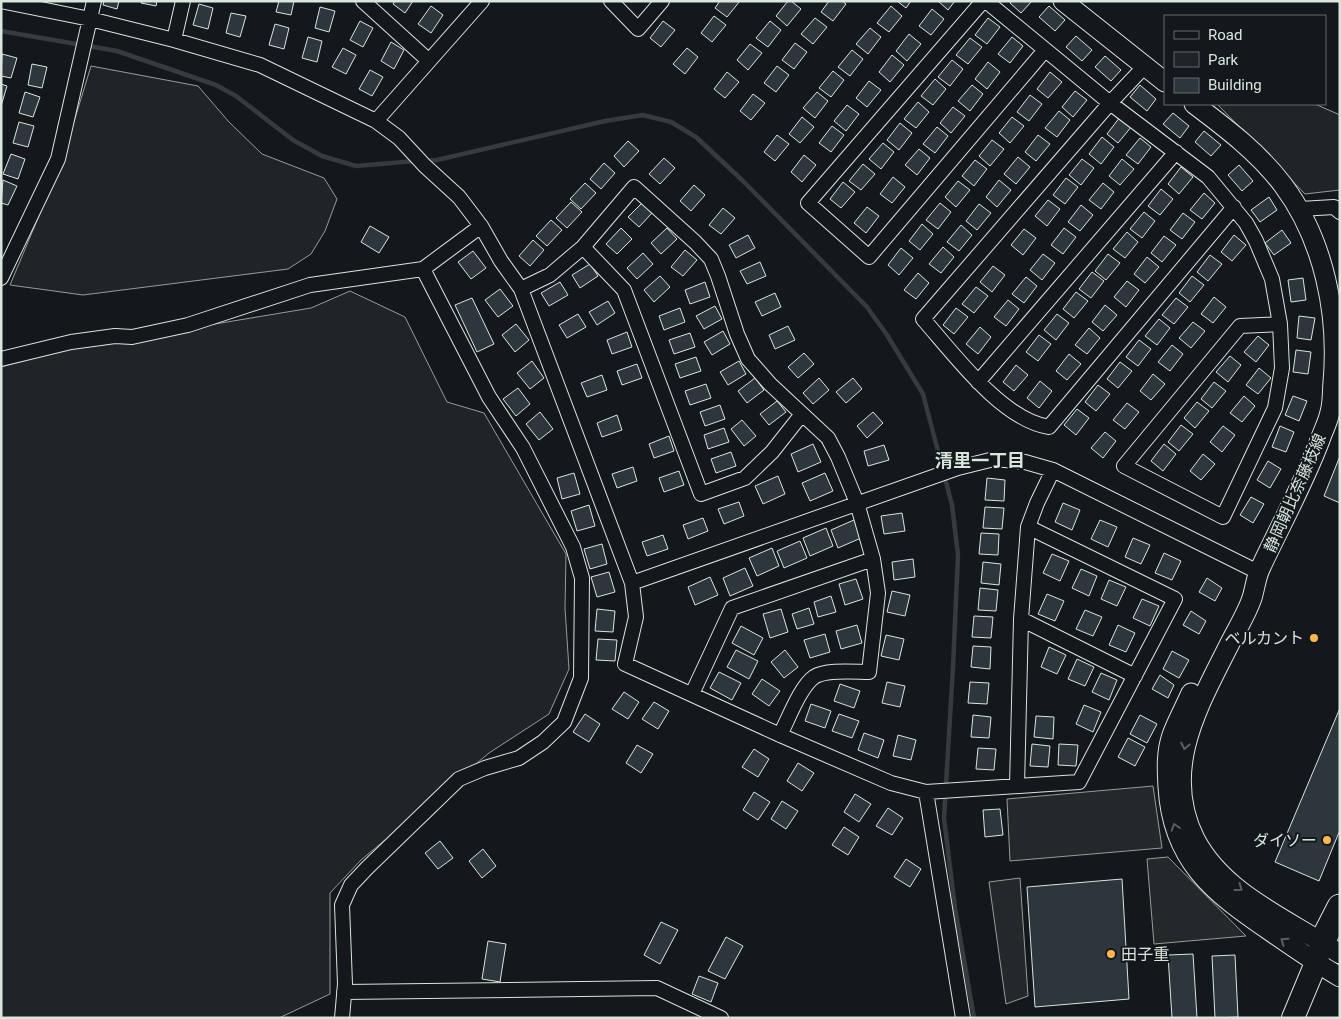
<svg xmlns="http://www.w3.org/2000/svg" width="1341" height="1019" viewBox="0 0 1341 1019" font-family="Roboto,'Noto Sans JP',sans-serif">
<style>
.green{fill:#202428;stroke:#939e99}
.parking{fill:#24282b;stroke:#939e99}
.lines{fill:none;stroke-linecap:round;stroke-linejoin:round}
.stream{stroke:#363b3e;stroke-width:4.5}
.building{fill:#2c363c;stroke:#d8e6dc}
.minor-casing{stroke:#d8e6dc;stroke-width:16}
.secondary-casing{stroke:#d8e6dc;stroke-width:21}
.trunk-casing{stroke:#d8e6dc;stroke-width:24}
.motorway-casing{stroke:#d8e6dc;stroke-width:27}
.minor{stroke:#14181c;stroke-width:14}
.secondary{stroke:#14181c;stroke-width:19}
.trunk{stroke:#14181c;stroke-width:22}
.motorway{stroke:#14181c;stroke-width:25}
.oneway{stroke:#59605f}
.poi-dot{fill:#ffb74d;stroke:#14181c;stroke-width:2}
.labels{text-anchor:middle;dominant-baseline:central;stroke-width:4;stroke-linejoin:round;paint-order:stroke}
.street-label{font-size:16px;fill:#d8e6dc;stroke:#14181c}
.poi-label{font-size:16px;fill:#d8e6dc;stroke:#14181c;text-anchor:end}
.neighbourhood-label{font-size:18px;font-weight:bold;fill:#d8e6dc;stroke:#14181c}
</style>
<rect width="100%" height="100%" fill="#14181c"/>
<!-- green -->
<path class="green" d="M91 66 198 86 229 122 262 154 324 178 337 199 325 231 311 254 288 269 83 295 10 285 62 161Z
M1217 104H1315L1340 115V190L1305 194Z
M350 291 405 317 447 402 484 413 566 554 565 608 569 669 549 714 489 753 361 860 330 893V994L279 1018H1V367L65 349 311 308Z"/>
<!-- parking -->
<path class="parking" d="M1153 786 1162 848 1010 861 1007 799Z
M1168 857 1246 936 1154 944 1147 859Z
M1020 878 1028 996 1006 1004 989 882Z"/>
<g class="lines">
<!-- stream -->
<path class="stream" d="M1 31 117 51 216 85 236 96 293 140 322 156 356 166 416 161
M424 161 437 160 605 121 643 115 671 122 696 137 742 180 867 307 887 335 923 394 952 505 958 555 953 667 944 818 955 908 974 1018"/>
</g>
<!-- building -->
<path class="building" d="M104 1H119L117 9 103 5Z
M142 1H157L156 6 141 3Z
M279 1H294L291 15 276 12Z
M395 1H413L405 13 393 4Z
M720 1H740L727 17 715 8Z
M788 1H791L801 9 787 26 776 16Z
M829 1H842L846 4 833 21 821 12Z
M897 1H911L906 8Z
M938 1H955L948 10Z
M1012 1H1032L1021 13 1010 3Z
M199 4 213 8 208 29 193 25Z
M431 6 443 15 431 33 418 24Z
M891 6 902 16 889 32 877 23Z
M1049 6 1065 20 1055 31 1039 17Z
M320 7 335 11 329 32 315 28Z
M932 9 944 19 931 35 919 26Z
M231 13 246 16 240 37 226 33Z
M714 16 726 25 712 42 701 33Z
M815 18 827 27 813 44 801 34Z
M988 18 1000 27 987 44 975 35Z
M360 21 373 28 363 47 350 40Z
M663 21 675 30 661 47 650 38Z
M770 21 781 30 768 47 756 38Z
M275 24 289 28 284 49 269 45Z
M870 28 881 37 868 54 856 44Z
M909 34 921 44 907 61 896 51Z
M1076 36 1092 50 1082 61 1066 47Z
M308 37 322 41 317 62 302 58Z
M1012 37 1023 46 1010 63 998 54Z
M970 38 982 47 968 64 956 55Z
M391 42 404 50 394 69 381 61Z
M795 43 807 52 794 69 782 60Z
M750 44 762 53 748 70 737 60Z
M343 48 356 55 346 74 332 67Z
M687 48 698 57 685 74 673 64Z
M852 50 863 59 850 76 838 67Z
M2 54 17 58 11 78 1 76Z
M892 55 904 65 890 82 879 72Z
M1105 56 1121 70 1111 81 1095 67Z
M952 60 963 69 950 86 938 77Z
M988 62 1000 72 987 89 975 79Z
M32 64 47 67 42 88 28 85Z
M777 66 789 75 776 92 764 83Z
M370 70 383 77 372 96 359 89Z
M833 71 844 80 831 97 819 88Z
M727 72 739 82 725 98 714 89Z
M1050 72 1062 82 1048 98 1037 89Z
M935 79 946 89 933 105 921 96Z
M869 81 881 90 867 107 856 98Z
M1 84 7 86 1 106Z
M972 85 983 94 970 111 958 101Z
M1140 85 1156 99 1147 111 1130 97Z
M1075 91 1087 100 1073 117 1062 107Z
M25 92 40 97 33 117 19 113Z
M817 92 828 101 815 118 803 108Z
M753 94 765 103 751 120 740 111Z
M1030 95 1042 104 1029 121 1017 112Z
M918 102 929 112 916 128 904 119Z
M847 105 859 114 846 131 834 121Z
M953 107 965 116 951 133 940 123Z
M1059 111 1070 120 1057 137 1045 128Z
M1173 113 1189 126 1180 138 1163 124Z
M802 117 814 127 800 143 789 134Z
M1012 117 1024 126 1010 143 999 133Z
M1120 117 1132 126 1118 143 1107 134Z
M19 122 34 126 28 147 13 143Z
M900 123 912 133 899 150 887 140Z
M832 126 844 135 831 152 819 143Z
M937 127 948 136 935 153 923 144Z
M1204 131 1221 145 1211 156 1195 142Z
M777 135 789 144 775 161 764 152Z
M1038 135 1050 144 1036 161 1025 152Z
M1102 137 1114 147 1101 164 1089 154Z
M1140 138 1151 147 1138 164 1126 155Z
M992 140 1004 149 990 166 979 156Z
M628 141 639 151 624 167 614 156Z
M883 143 894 152 881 169 869 159Z
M919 149 930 158 917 175 905 165Z
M11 154 25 159 18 179 3 174Z
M804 155 816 165 802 182 791 172Z
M1018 157 1030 167 1016 184 1004 174Z
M664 158 675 168 660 184 649 174Z
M1082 159 1094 168 1081 185 1069 175Z
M1122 159 1134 169 1120 185 1109 176Z
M975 160 987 169 974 186 962 176Z
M604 163 615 173 601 189 590 179Z
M863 164 875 174 861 190 849 181Z
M1239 165 1253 181 1242 191 1228 175Z
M1181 167 1193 177 1179 194 1168 184Z
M893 177 905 187 892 203 880 194Z
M1066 178 1078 187 1065 204 1053 195Z
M3 180 17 186 8 205 1 203Z
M999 180 1011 190 997 207 986 197Z
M958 181 970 190 956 207 945 197Z
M843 182 855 192 841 208 830 199Z
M585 183 596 193 581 209 570 199Z
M1103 183 1114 192 1101 209 1089 200Z
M694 185 705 195 691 211 680 201Z
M1161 189 1173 199 1160 215 1148 206Z
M1204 193 1215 203 1202 219 1190 210Z
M1269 197 1277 210 1260 222 1251 210Z
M1048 200 1060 209 1047 226 1035 216Z
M571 202 582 212 567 228 556 218Z
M643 202 653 212 639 227 628 217Z
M940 203 951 212 938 229 926 220Z
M979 204 991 213 977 230 966 221Z
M1081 205 1093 215 1080 231 1068 222Z
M867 207 879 216 866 233 854 223Z
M723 208 735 218 721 234 709 225Z
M1144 212 1155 221 1142 238 1130 229Z
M1183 213 1195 222 1182 239 1170 230Z
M551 220 562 230 547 246 536 236Z
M922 224 933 234 920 250 909 241Z
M961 225 972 235 959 251 947 242Z
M370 226 389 237 379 253 361 242Z
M621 228 632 239 617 254 606 244Z
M667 228 677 239 661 254 651 243Z
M1064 228 1076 237 1063 254 1051 245Z
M1024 229 1036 238 1023 255 1011 245Z
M1282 230 1291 243 1274 255 1265 243Z
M1127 232 1138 242 1125 258 1113 249Z
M748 235 755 248 736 258 729 245Z
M1234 235 1246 245 1232 261 1221 252Z
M1164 236 1176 245 1162 262 1151 253Z
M533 240 544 250 530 266 519 256Z
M943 247 954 257 941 273 929 264Z
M901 248 913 258 899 275 888 265Z
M685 250 697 260 683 276 671 267Z
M473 251 486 268 471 279 458 262Z
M643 253 653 264 637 279 627 268Z
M1043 254 1055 263 1042 280 1030 270Z
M1108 254 1120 263 1106 280 1095 271Z
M1210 255 1222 264 1208 281 1197 272Z
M1147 257 1159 267 1145 283 1134 274Z
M760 262 766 276 747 284 740 271Z
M590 264 598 276 580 288 572 275Z
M993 266 1005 275 992 292 980 282Z
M1092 272 1104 281 1091 298 1079 289Z
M918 273 929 283 916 299 904 290Z
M660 276 670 287 654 302 644 290Z
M1192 276 1204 285 1190 302 1179 293Z
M1026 277 1037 286 1024 303 1012 294Z
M1303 278 1306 300 1291 302 1288 280Z
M1127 281 1139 290 1126 307 1114 297Z
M560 282 568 295 549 306 541 293Z
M705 282 710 297 690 304 685 290Z
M976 287 988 296 974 313 962 304Z
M500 289 513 306 498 317 485 300Z
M1076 292 1088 301 1074 318 1063 309Z
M775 293 781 307 762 316 755 302Z
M1214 297 1226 307 1213 323 1201 314Z
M472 298 494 344 477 352 455 305Z
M1176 298 1188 307 1174 324 1162 315Z
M1008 300 1019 309 1006 326 994 317Z
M608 301 615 313 597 325 589 312Z
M1105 305 1117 315 1103 331 1092 322Z
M715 306 722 319 704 329 696 316Z
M680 308 685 322 664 330 659 316Z
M956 308 968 317 954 334 943 325Z
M578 314 586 327 567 338 559 325Z
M1057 314 1069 323 1056 340 1044 330Z
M1299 316 1315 318 1311 340 1297 338Z
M1159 319 1170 328 1157 345 1145 336Z
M1193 322 1205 331 1191 348 1179 338Z
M516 324 529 340 515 352 502 335Z
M788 326 795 340 775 349 769 335Z
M980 327 991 337 978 354 966 344Z
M1089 328 1100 338 1087 354 1075 345Z
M723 331 730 344 712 355 704 342Z
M627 332 632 347 612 354 607 340Z
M690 333 695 347 674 354 669 340Z
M1039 335 1051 344 1038 361 1026 352Z
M1258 336 1269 345 1256 362 1244 352Z
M1139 340 1151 349 1138 366 1126 357Z
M1172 345 1183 354 1170 371 1158 362Z
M1296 350 1311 352 1308 374 1293 372Z
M804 353 814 364 798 378 788 367Z
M1069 354 1081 364 1067 380 1056 371Z
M1230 356 1241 365 1228 382 1216 372Z
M696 357 701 371 680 378 675 364Z
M532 361 544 378 530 389 517 373Z
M739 361 746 374 728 385 720 372Z
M1120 362 1132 371 1118 388 1107 379Z
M637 364 642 378 622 385 617 371Z
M1016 365 1028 375 1014 391 1003 382Z
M1259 368 1271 378 1258 394 1246 385Z
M1153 374 1165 384 1151 400 1140 391Z
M602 375 607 390 587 397 581 383Z
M755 378 764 390 747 403 738 391Z
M819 378 829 390 813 404 803 393Z
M853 378 862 389 846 403 836 392Z
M1040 381 1052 391 1039 408 1027 398Z
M1214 382 1226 391 1212 408 1201 399Z
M706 384 711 398 690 405 685 391Z
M1098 385 1110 394 1096 411 1085 402Z
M518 388 530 404 516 416 503 399Z
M1244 396 1255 406 1242 422 1230 413Z
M1293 396 1307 401 1299 421 1285 415Z
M777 401 786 412 769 425 760 414Z
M1197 402 1209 411 1195 428 1184 418Z
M1127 403 1139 412 1125 429 1113 420Z
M720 405 725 419 705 426 700 412Z
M1077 409 1089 418 1076 435 1064 425Z
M540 412 553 429 539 440 526 424Z
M873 412 883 423 867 438 857 426Z
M617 415 622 430 602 437 597 423Z
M742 420 756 436 744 446 731 429Z
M1181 425 1193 434 1179 451 1168 442Z
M1223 426 1235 435 1222 452 1210 442Z
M1280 426 1294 432 1286 452 1272 447Z
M724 428 729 442 708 449 704 435Z
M1105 432 1116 441 1103 458 1091 448Z
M669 436 674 451 654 458 649 444Z
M813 444 821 462 798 472 791 454Z
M1164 444 1176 454 1163 471 1151 461Z
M884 445 889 460 868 466 864 451Z
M731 452 736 466 716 473 711 459Z
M1203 454 1215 464 1201 480 1190 471Z
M1340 456V503L1324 496Z
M1268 461 1281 469 1270 488 1257 480Z
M633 467 637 481 617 488 612 474Z
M679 471 684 485 664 492 659 478Z
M574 473 580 494 562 499 557 478Z
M825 473 833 491 810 501 802 483Z
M778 476 785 494 763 504 755 486Z
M987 478 1005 480 1004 501 985 500Z
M1251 497 1264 504 1253 523 1240 515Z
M739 502 744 516 724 524 718 509Z
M1063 503 1080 510 1072 530 1055 522Z
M589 505 595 526 577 531 571 511Z
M985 507 1004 508 1002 529 983 528Z
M902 513 905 531 884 534 881 516Z
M703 518 708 531 688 539 683 525Z
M854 520 861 538 838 548 831 530Z
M1100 520 1117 527 1108 547 1091 539Z
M826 528 833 546 810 556 803 538Z
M981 533 999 534 998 555 979 554Z
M663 535 668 549 647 556 642 542Z
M1133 538 1150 545 1141 564 1125 557Z
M800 541 807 558 784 568 777 551Z
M602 544 607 564 590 569 584 549Z
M772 548 779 566 757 576 749 558Z
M1164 553 1181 561 1172 580 1155 573Z
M1052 554 1069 561 1060 581 1043 573Z
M913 559 915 577 894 580 892 562Z
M983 562 1001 564 999 585 981 583Z
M745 568 753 586 730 596 723 578Z
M1081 569 1097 576 1089 596 1072 588Z
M609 572 615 592 597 597 591 577Z
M710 577 718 595 695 605 688 587Z
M1207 578 1222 588 1215 601 1199 592Z
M856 579 863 599 845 605 839 584Z
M1109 580 1126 587 1117 606 1101 599Z
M980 588 998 590 996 611 978 610Z
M892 591 910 595 905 616 887 612Z
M1047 594 1064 601 1055 621 1038 614Z
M831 596 836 612 818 617 814 602Z
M1142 599 1159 606 1150 626 1133 618Z
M809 608 814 624 797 629 792 614Z
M597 609 615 611 613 632 595 631Z
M781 609 788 632 770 638 763 614Z
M1085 610 1102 617 1093 636 1076 629Z
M1191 611 1206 621 1199 634 1183 625Z
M974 616 993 617 991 638 972 637Z
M857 625 862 643 841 649 836 631Z
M1118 625 1135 633 1126 652 1109 645Z
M741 626 763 638 754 655 732 643Z
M825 634 830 652 810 658 804 640Z
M886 635 904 639 899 660 881 656Z
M598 639 617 640 615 661 596 660Z
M973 646 991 647 990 669 971 667Z
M1049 647 1066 655 1057 674 1041 667Z
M736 650 758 661 749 679 727 667Z
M785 650 798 667 784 678 771 662Z
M1172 651 1189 660 1179 678 1163 669Z
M1077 659 1094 667 1085 686 1068 679Z
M719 672 741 683 732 700 710 688Z
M1101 673 1117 680 1109 700 1092 692Z
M1160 675 1174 685 1168 698 1152 689Z
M762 679 780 691 769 706 752 694Z
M887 682 905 686 900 707 882 703Z
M970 682 989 683 987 704 968 703Z
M840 684 860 691 854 708 834 701Z
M624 692 639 702 628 719 612 709Z
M654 702 669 711 658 729 642 719Z
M811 704 831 711 825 728 805 721Z
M1084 705 1101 712 1093 732 1076 724Z
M1340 708V830L1319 881 1275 862Z
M585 714 600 724 589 742 573 732Z
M839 714 859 721 852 738 832 731Z
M973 715 991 717 989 738 971 737Z
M1140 715 1157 724 1147 743 1130 734Z
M1036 716 1054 717 1053 739 1034 737Z
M864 733 884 740 878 758 858 750Z
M898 735 916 740 911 760 893 756Z
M1128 738 1145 747 1135 766 1118 757Z
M1032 744 1050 746 1048 767 1030 766Z
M1059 744 1078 745 1076 766 1058 765Z
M637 745 653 754 641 773 626 763Z
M978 748 996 749 994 770 976 769Z
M754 749 769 759 758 777 742 767Z
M798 763 814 773 802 791 787 781Z
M754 792 770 802 758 820 743 810Z
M855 794 871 804 859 822 844 812Z
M782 801 798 811 786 829 771 819Z
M888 808 903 818 892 835 876 826Z
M1000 809 1003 835 985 837 983 810Z
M844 827 859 837 848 855 832 845Z
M440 841 453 858 438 869 425 853Z
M483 849 496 866 482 878 469 861Z
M906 859 921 869 910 887 894 877Z
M1122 879 1129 999 1035 1007 1027 887Z
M661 922 678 930 660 964 644 955Z
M726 937 743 946 725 979 708 971Z
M488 941 506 944 500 982 482 979Z
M1193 954 1197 1018H1172L1168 955Z
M1235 955 1238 1017 1215 1018 1212 956Z
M699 976 718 983 711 1002 692 994Z"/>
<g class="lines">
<defs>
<path id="minor" d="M1 1 90 19 174 40 260 65 376 121 399 138 425 166 459 197 481 226 501 261 521 289 632 583 636 617 625 664 780 735 891 783 926 792 1079 782 1175 599 1028 527
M363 1 429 61
M611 1 638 29 662 1
M983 1 808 203 869 257 1045 50
M986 1 1110 103 1208 177 1246 223 1256 241 1272 279 1280 324 1282 368 1275 408 1223 517 1124 466 1240 326 1280 324
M174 40 183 1
M1144 67 1110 103 923 319C954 354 1002 420 1049 427L1234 207
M376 121 482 1
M1300 209 1334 207 1340 212
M583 247 624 290 701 494 745 478 772 452 802 414
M1 278 58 159 94 1
M521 289 550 275 583 247 634 187 695 242 711 259 718 276 737 334 748 359 770 384 828 438 838 457 857 503 873 559 878 593 869 672C855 672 826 669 814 677 800 687 788 720 780 735
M1 359 71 342 115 336 132 337 188 325 310 285 423 269 481 226
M978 382 1176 152
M632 583 958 468 994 459 1025 462 1053 470 1258 572
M1021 619 1135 676
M692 694 732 608 873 559
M1017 786 1021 619 1028 527 1037 503 1053 470
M926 792 963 1018
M344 992 657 988 721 1018
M342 1018 345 984 342 905 351 885 367 868 459 779 485 768 519 758 543 742 564 722 581 678 582 578 573 547 523 448 489 397 423 269"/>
<path id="secondary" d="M1063 1 1165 82
M1194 104C1226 128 1259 153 1283 185 1324 240 1339 314 1333 382 1332 392 1333 402 1330 412 1328 422 1323 431 1320 440 1303 485 1280 526 1260 569 1256 578 1255 588 1252 598 1247 613 1237 629 1230 643 1199 705 1160 769 1195 839 1224 895 1290 920 1340 954
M1191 693C1185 707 1177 721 1172 735 1166 752 1167 769 1168 787 1172 861 1214 893 1270 931 1293 947 1316 963 1340 977"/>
<path id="trunk" d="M1293 1018 1316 963 1322 942"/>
<path id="motorway" d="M1322 942 1340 907"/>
</defs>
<!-- minor casing -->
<use href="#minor" class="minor-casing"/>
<!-- secondary casing -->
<use href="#secondary" class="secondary-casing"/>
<!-- trunk casing -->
<use href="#trunk" class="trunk-casing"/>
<!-- motorway casing -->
<use href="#motorway" class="motorway-casing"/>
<!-- minor -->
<use href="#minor" class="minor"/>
<!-- secondary -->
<use href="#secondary" class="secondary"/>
<!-- trunk -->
<use href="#trunk" class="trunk"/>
<!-- motorway -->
<use href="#motorway" class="motorway"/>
</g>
<!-- one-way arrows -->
<defs><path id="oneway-chevron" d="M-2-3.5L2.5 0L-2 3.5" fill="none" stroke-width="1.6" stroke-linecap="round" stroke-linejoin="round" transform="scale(1.25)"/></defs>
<g class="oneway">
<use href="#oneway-chevron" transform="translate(1185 746) rotate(101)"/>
<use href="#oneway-chevron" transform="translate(1175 827) rotate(-108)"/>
<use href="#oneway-chevron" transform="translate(1239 888) rotate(36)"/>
<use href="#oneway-chevron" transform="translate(1284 941) rotate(-145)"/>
</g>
<!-- markers -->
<g class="poi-dot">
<circle cx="1314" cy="638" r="5"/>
<circle cx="1327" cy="840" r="5"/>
<circle cx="1111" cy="954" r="5"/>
</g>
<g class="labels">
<!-- street labels -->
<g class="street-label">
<text transform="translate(1295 493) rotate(-66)">静岡朝比奈藤枝線</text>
</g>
<!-- poi labels -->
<g class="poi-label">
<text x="1304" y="638">ベルカント</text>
<text x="1317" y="840">ダイソー</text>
<text x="1121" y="954" text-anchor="start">田子重</text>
</g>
<!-- neighbourhood labels -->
<g class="neighbourhood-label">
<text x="980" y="460">清里一丁目</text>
</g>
</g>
<!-- border -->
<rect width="1341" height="1019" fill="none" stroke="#d8e6dc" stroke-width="5"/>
<!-- legend -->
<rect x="1164" y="15" width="162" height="90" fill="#14181c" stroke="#626a69"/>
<rect x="1174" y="31" width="25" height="8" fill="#14181c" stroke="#626a69"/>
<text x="1208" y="40" font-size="15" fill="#d8e6dc">Road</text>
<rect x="1174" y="52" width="25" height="15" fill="#202428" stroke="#626a69"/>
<text x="1208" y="65" font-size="15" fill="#d8e6dc">Park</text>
<rect x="1174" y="78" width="25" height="15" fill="#2c363c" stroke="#626a69"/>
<text x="1208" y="90" font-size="15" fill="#d8e6dc">Building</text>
</svg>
